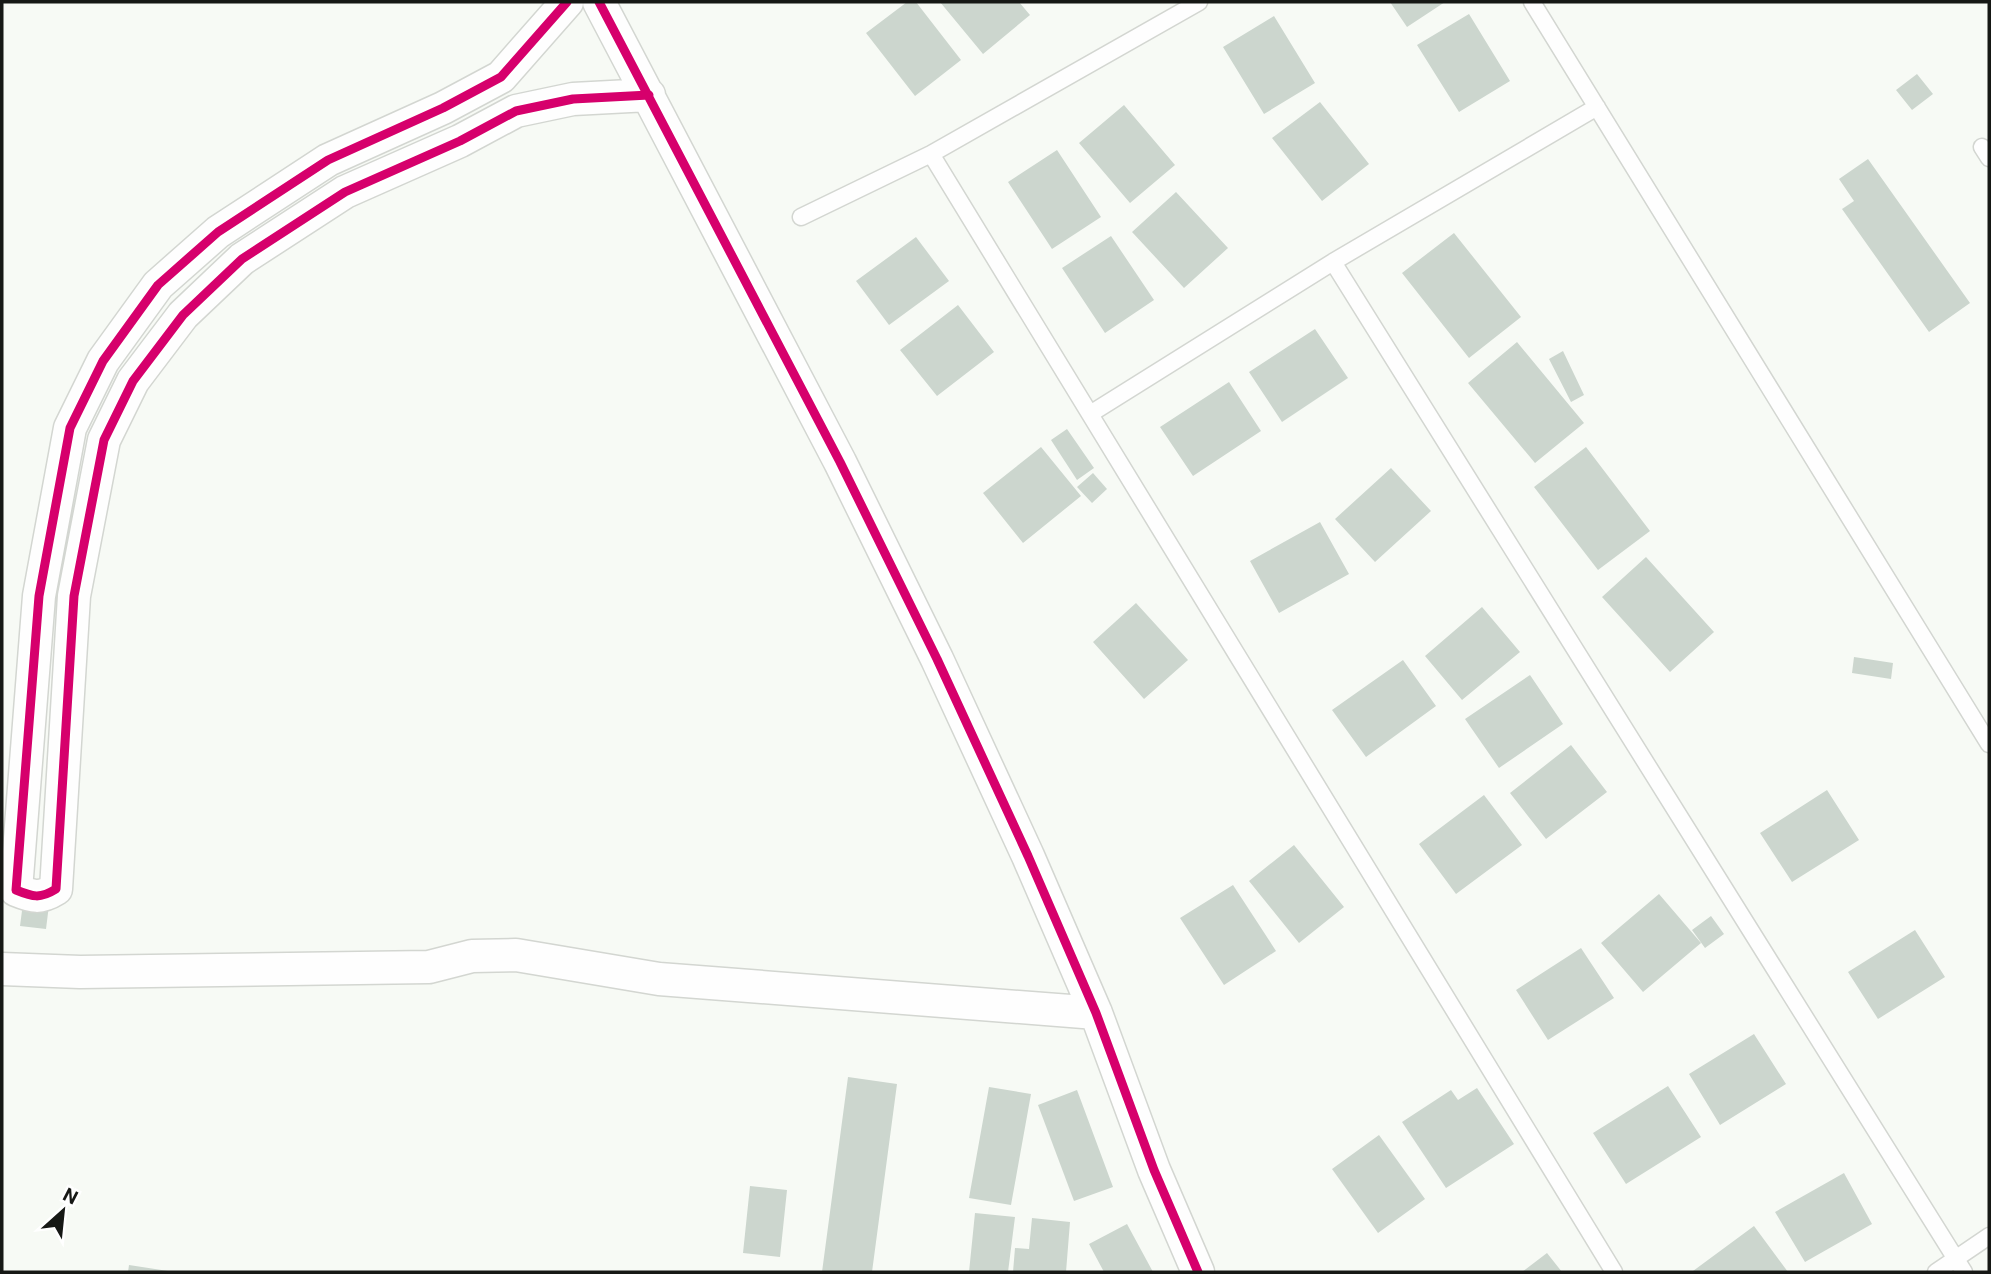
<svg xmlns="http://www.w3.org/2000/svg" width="1991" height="1274" viewBox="0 0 1991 1274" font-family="Roboto,sans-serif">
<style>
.building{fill:#ccd6ce}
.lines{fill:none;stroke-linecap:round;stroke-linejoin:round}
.lane-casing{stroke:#d3d6d1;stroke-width:19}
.street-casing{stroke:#d3d6d1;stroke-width:35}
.lane{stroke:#fefefe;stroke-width:16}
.street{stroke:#fefefe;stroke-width:32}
.cycleway-casing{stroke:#fff;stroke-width:13}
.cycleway{stroke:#d6006c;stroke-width:9}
</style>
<rect width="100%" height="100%" fill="#f7faf5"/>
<!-- building -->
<path class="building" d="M907 2H916L961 60 915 96 866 33Z
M940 2H1019L1030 15 983 54Z
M1390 2H1445L1407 27Z
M1469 14 1510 81 1459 112 1417 45Z
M1274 16 1315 83 1264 114 1223 47Z
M1917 74 1933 94 1912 110 1896 90Z
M1320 102 1369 164 1322 201 1272 138Z
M1124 105 1175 165 1130 203 1079 143Z
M1057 150 1101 217 1052 249 1008 182Z
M1868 159 1970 303 1929 332 1842 209 1854 201 1839 179Z
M1176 192 1228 248 1184 288 1132 232Z
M1454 233 1521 317 1469 358 1402 273Z
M1111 236 1154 300 1105 333 1062 268Z
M916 237 949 281 889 325 856 281Z
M958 305 994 352 937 396 900 350Z
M1315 329 1348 378 1282 422 1249 372Z
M1517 342 1584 423 1535 463 1468 383Z
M1563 351 1584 395 1571 402 1549 359Z
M1229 382 1261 431 1193 476 1160 427Z
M1067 429 1094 468 1077 480 1051 440Z
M1041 447 1081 496 1023 543 983 493Z
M1586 447 1650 531 1598 570 1534 487Z
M1391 468 1431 511 1375 562 1335 519Z
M1093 473 1107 489 1092 503 1077 487Z
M1320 522 1349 574 1279 613 1250 561Z
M1646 557 1714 632 1670 672 1602 597Z
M1136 603 1188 660 1144 699 1093 642Z
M1482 607 1520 652 1462 700 1425 656Z
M1854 657 1893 663 1891 679 1852 673Z
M1403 660 1436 706 1366 757 1332 710Z
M1530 675 1563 724 1499 768 1465 719Z
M1571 745 1607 792 1546 839 1510 793Z
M1827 790 1859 840 1792 882 1760 833Z
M1484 795 1522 845 1456 894 1419 844Z
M1294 845 1344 907 1299 943 1249 881Z
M1233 885 1276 951 1224 985 1180 918Z
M1659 894 1701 943 1643 992 1601 943Z
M23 903 49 905 46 929 20 926Z
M1711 916 1724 934 1705 948 1692 930Z
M1915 930 1945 977 1878 1019 1848 972Z
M1581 948 1614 998 1548 1040 1516 990Z
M1754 1034 1786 1084 1720 1125 1689 1074Z
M848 1077 897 1084 872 1272H822Z
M1668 1086 1701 1137 1626 1184 1593 1133Z
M989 1087 1031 1094 1011 1205 969 1198Z
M1477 1088 1514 1144 1446 1188 1402 1122 1451 1090 1458 1100Z
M1077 1090 1113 1187 1074 1201 1038 1105Z
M1379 1135 1425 1199 1378 1233 1332 1169Z
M1844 1173 1872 1224 1805 1262 1775 1212Z
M750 1186 787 1190 780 1257 743 1253Z
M975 1213 1015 1217 1008 1272H969Z
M1032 1218 1070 1222 1066 1272H1013L1015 1248 1029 1249Z
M1127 1224 1153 1272H1104L1089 1244Z
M1754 1226 1788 1272H1694L1693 1271Z
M1547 1253 1562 1272H1522Z
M129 1265 168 1271V1272H128Z"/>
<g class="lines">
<defs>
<path id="lane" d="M1532 2 1989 744
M1982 147 1989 158
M931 154 1614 1272
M801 217 931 154 1199 2
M1333 262 1964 1272
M1090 414 1333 262 1597 107
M1936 1272 1989 1236"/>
<path id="street" d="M567 2 501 77 443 108 328 160 218 232 158 285 103 361 70 428 39 596 16 890C33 897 40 899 56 889L74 596 104 440 133 381 183 315 242 259 345 192 460 141 516 111 573 99 649 95
M599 2 840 462 937 659 1028 856 1096 1013 1154 1170 1198 1272
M2 969 80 972 429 967 472 956 516 955 659 979 1096 1013"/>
</defs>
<!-- lane casing -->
<use href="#lane" class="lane-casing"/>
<!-- street casing -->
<use href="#street" class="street-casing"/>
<!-- lane -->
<use href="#lane" class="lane"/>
<!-- street -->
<use href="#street" class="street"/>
<defs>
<path id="cycleway" d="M567 2 501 77 443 108 328 160 218 232 158 285 103 361 70 428 39 596 16 890C33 897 40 899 56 889L74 596 104 440 133 381 183 315 242 259 345 192 460 141 516 111 573 99 649 95
M599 2 840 462 937 659 1028 856 1096 1013 1154 1170 1198 1272"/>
</defs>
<!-- cycleway casing -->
<use href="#cycleway" class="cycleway-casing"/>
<!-- cycleway -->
<use href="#cycleway" class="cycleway"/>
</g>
<!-- border -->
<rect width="1991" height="1274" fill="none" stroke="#161815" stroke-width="7"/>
<!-- north arrow -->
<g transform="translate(63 1211) rotate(27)" stroke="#ffffff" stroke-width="5" paint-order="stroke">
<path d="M0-5L12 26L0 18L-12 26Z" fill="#161815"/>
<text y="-10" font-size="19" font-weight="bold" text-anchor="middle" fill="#161815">N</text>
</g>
</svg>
